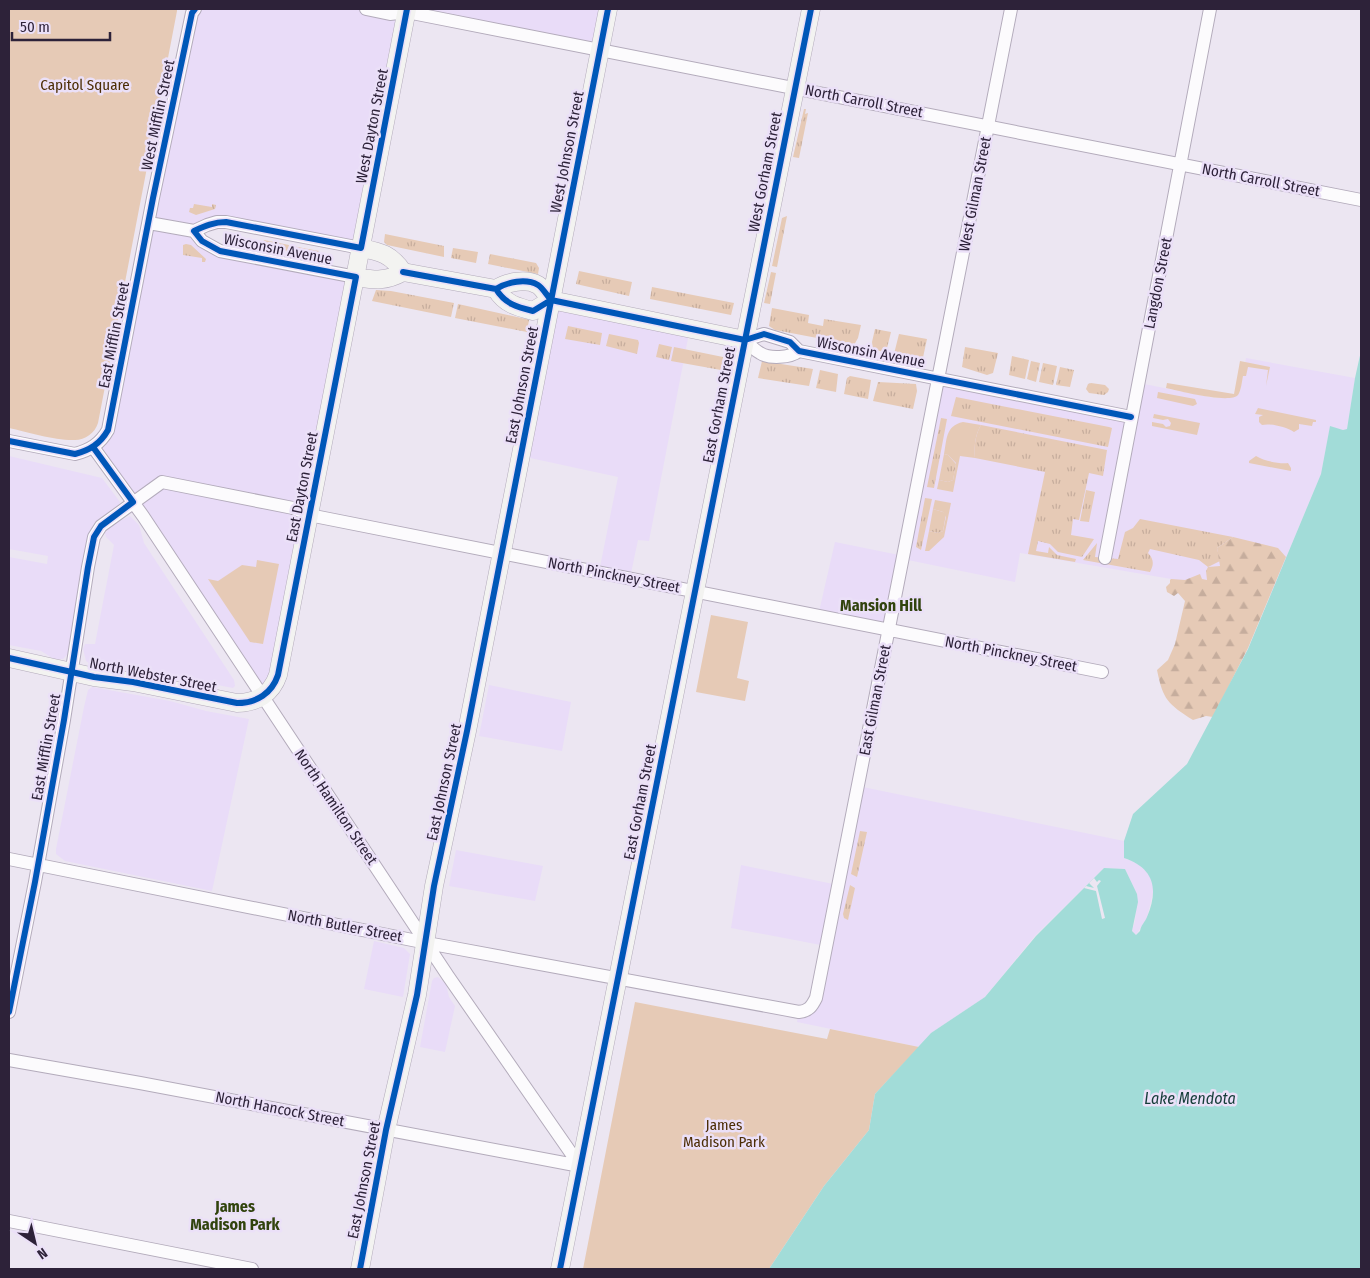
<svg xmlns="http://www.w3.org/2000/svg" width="1370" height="1278" viewBox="0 0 1370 1278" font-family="'Fira Sans Condensed',sans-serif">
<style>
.built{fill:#e9dcf8}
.grass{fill:url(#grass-tufts)}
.forest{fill:url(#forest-firs)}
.green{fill:#e6cab6}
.water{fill:#a2dcd8}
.pier{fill:#ece6f2}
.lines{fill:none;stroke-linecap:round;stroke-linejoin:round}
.street-casing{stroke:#b3abbb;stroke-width:14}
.secondary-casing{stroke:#b3abbb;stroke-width:19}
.street{stroke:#fcfbfd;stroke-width:12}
.secondary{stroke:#f3f3f1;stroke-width:18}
.cycleway-casing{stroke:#ebe0f8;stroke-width:9}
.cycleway{stroke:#0057b8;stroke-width:6}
.labels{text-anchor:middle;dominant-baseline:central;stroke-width:5;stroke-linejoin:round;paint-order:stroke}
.park-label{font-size:15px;fill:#4c2d05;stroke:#ebe0f8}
.street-label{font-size:15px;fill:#2d2239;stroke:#ebe0f8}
.neighbourhood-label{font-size:16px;font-weight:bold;fill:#31430d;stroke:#ebe0f8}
.water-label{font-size:16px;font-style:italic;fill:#143c38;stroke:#ebe0f8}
</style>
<defs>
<pattern id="grass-tufts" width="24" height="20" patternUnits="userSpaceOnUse" patternTransform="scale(1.25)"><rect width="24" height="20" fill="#e6cab6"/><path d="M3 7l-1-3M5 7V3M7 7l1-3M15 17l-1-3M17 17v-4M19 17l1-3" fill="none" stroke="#c6ad9d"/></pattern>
<pattern id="forest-firs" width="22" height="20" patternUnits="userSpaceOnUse" patternTransform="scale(1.25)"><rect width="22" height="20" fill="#e6cab6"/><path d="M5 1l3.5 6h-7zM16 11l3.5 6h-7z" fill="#c6ad9d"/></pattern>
</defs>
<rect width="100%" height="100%" fill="#ece6f2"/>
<!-- built -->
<path class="built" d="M195 9H608L600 50 407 12 361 248 226 222 194 231 203 242 356 277 278 675 263 697 93 447 100 442Z
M551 300 690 328 649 541 638 540 630 578 599 572 618 477 521 456Z
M1246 358 1355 378 1347 429 1343 430 1330 427 1321 474 1270 596 1020 553 1015 582 903 559 889 630 818 616 835 542 904 556 939 379 1131 417 1139 383 1215 398 1235 397 1240 391Z
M9 456 102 478 120 502 119 505 100 520 70 646 67 655 63 659H54L41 651 9 645V557L47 564 48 556 9 549Z
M130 516 139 525 144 543 234 680 235 686 233 688 121 666 110 668 90 664 86 661 83 649 85 644H95L114 545 106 537 105 533 113 524Z
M489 685 571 702 562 751 479 736Z
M92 687 170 701 206 711 249 719 212 891 65 861 56 854V849L84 707 88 690Z
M858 786 1124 841V858L1135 862 1144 869 1151 877 1154 888 1147 918 1136 935 1132 931 1135 921 1137 894 1133 886 1125 869 1104 868 1035 936 985 997 931 1033 919 1047 797 1022 799 1012 809 1009 826 946 731 928 741 865 838 885Z
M456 850 543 866 535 901 449 886Z
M374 941 404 948 410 954 403 997 364 989Z
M438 977 446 984 449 997 455 1006 445 1052 420 1047 432 981 434 978Z"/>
<!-- grass -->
<path class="grass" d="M804 109H806L805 114 808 113 799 158 793 157Z
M194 204 212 207V204L216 205 215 209 196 215 189 212 190 208H193Z
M787 216 777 267 772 266 782 218Z
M385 234 444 246V257L387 245 384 242Z
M186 244 191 245 206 259 205 262H202V258L183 255V245Z
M453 248 478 252 476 263 451 258Z
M490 254 536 263 539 268 538 274 488 264Z
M579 271 632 282 629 296 576 284Z
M771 272 776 273 770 304 764 303Z
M652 287 734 303 731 315 650 299Z
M376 290 391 291 454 303 451 317 372 301Z
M458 304 526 319 529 320 527 332 455 318Z
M772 308 809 315 808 323 823 326 824 319 861 325 858 338 854 345 775 330 769 326Z
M568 326 602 333 600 345 565 339Z
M875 329 891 332 886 352 873 350 872 342Z
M609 334 638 340 639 343 637 354 606 346Z
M899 334 927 339 922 362C911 364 904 356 894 354Z
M659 344 672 347 669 360 656 357Z
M674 347 723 357 721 370 671 361Z
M965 347 998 353 993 373 987 375 962 367Z
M1012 356 1029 360 1025 379 1009 375Z
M762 361 813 369 809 386 758 378Z
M1031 361 1040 363 1036 382 1027 379Z
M1043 363 1057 366 1053 385 1039 382Z
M1060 367 1074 370 1070 387 1056 385Z
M820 370 838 374 836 392 816 388Z
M850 376 871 380 868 399 844 394 847 378Z
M878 382 916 384 917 391 913 409 873 401Z
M1091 383 1105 385 1109 389 1108 392 1104 395 1089 393 1086 389 1088 384Z
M956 397 1109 427 1112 428 1108 447 951 416Z
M941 418 947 419 934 488 927 487Z
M981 425 1107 450 1103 476 1089 473 1079 520 1073 519 1071 535 1094 539 1082 557 1058 552 1050 544 1038 541 1036 551 1048 553 1049 547 1057 555 1076 559 1075 562 1028 554 1045 472 975 458C974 447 975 435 981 425Z
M944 454 948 455 956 464 953 480 948 482 939 480Z
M1086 490 1095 492 1089 522 1080 521Z
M925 498 932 499 921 550 916 547Z
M933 509 943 512 946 514 943 531 938 533 929 531Z
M1140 519 1233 537 1217 548 1220 561 1208 567 1199 560 1150 549 1148 553C1154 559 1154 565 1150 572L1083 560 1097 543 1095 557 1118 559 1125 532 1133 528Z
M860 831 867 832 857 877 851 874Z
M850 885 855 888 848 920 844 918 843 914Z"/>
<!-- forest -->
<path class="forest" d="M1233 537 1278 548 1286 557 1248 648 1213 717 1206 716 1193 720C1168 704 1163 700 1157 670L1168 660 1175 644 1185 601 1178 593 1174 596 1167 592 1166 587 1170 583V580L1171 579 1185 580 1200 574 1202 579 1207 580 1206 571 1208 567 1220 566 1217 548Z"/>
<!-- green -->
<path class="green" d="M9 9H177V11L98 423C95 433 85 440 75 440 57 441 27 432 9 428Z
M264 240 289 245 288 251 262 246Z
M292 246 319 251 318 257 291 252Z
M1240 361 1270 367 1266 386 1268 370 1248 367 1246 376H1243C1242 381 1241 391 1238 395 1230 404 1179 391 1166 388L1167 383 1234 394Z
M1158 392 1195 399 1197 404 1193 406 1157 398Z
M1258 408 1316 420V422H1313L1312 426 1299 424V429L1294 432C1286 427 1271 423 1262 425L1259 422V417L1263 415 1255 414Z
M1154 414 1200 423 1197 435 1152 426V422L1163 424 1166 427 1170 426 1171 423 1168 419 1163 420 1153 418Z
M963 422 981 425C975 435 974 447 975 458L960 456 953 492 937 489 939 480 948 482 953 480 956 463 948 455 944 454C947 440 945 426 963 422Z
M1256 456C1264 461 1279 464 1288 463L1291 468V471L1249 463V461Z
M935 500 951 503 944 537 929 551H925L929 531 938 533 943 531 946 517 943 512 933 509Z
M257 560 279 564 263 644 250 642 208 579 218 581 242 565 256 567Z
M711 615 748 622 737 678 749 681 745 701 696 692Z
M635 1002 827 1039 830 1029 919 1047 875 1094 869 1130 824 1186 769 1269H583Z"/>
<!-- water -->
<path class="water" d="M1361 351V1269H769L824 1186 869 1130 875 1094 931 1033 985 997 1036 936 1104 868 1125 869 1137 894 1138 902 1132 931 1136 935 1140 931C1141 925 1145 922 1147 917 1159 889 1154 868 1124 858V841L1133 814 1187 764 1248 649 1321 474 1330 426 1343 430 1347 429 1355 378Z"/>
<!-- pier -->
<path class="pier" d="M1094 878 1097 882 1099 880 1101 881 1097 886 1105 918 1102 919 1096 891 1084 888 1086 886 1094 888 1089 883Z"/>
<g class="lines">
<defs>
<path id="street" d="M366 9 390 14 407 12 1361 200
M149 223 194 231 207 225 217 222H226L361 248
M194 231 202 241 220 251 356 277
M745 340 764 334 790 342 799 351 1131 417
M745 340C749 344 754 350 760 353 769 359 790 358 799 351
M9 441 75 454C90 450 100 444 108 430L153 198 192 13 195 9
M93 447 143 516 448 976 580 1166
M1105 558 1210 9
M9 859 427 943 799 1012C809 1011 812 1006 816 998L1011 9
M9 1012 35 882 64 720 88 567 94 537 101 526 162 482 293 508 309 515 1102 672
M9 1060 140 1083 580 1166
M9 1221 252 1269"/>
<path id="secondary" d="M361 248C381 252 391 254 403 272
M356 277C375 280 385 282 403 272L496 289C507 282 526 278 538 285 543 288 547 296 551 300L745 340
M496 289C505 304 517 307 533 311L551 300
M9 658 94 677 133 682 237 703C257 703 272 693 278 675L407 9
M360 1269 386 1130 417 995 434 886 467 731 608 9
M560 1269 811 9"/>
</defs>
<!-- street casing -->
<use href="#street" class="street-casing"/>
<!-- secondary casing -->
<use href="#secondary" class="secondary-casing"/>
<!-- street -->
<use href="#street" class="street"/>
<!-- secondary -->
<use href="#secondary" class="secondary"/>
<defs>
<path id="cycleway" d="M403 272 496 289C507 282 526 278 538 285 543 288 547 296 551 300L745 340 764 334 790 342 799 351 1131 417
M496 289C505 304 517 307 533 311L551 300
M9 441 75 454C90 450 100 444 108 430L153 198 192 13 195 9
M9 658 94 677 133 682 237 703C257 703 272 693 278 675L356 277 220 251 202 241 194 231C205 226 214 222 226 222L361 248 407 9
M9 1012 35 882 64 720 88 567 94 537 101 526 133 502 93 447
M360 1269 386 1130 417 995 434 886 467 731 608 9
M560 1269 811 9"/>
</defs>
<!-- cycleway casing -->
<use href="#cycleway" class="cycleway-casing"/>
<!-- cycleway -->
<use href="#cycleway" class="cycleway"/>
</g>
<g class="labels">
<!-- park labels -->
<g class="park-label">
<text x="85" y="85">Capitol Square</text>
<text x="724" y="1125">James<tspan x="724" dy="17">Madison Park</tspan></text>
</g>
<!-- street labels -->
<g class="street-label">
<text transform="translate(864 101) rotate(11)">North Carroll Street</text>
<text transform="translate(158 115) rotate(-78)">West Mifflin Street</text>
<text transform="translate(372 126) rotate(-79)">West Dayton Street</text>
<text transform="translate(567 152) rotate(-79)">West Johnson Street</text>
<text transform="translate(765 172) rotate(-79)">West Gorham Street</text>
<text transform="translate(1261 180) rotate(11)">North Carroll Street</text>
<text transform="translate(975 194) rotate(-79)">West Gilman Street</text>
<text transform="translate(278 249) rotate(11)">Wisconsin Avenue</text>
<text transform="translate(1158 283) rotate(-79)">Langdon Street</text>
<text transform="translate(114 335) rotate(-79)">East Mifflin Street</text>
<text transform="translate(871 352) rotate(11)">Wisconsin Avenue</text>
<text transform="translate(522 385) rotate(-79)">East Johnson Street</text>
<text transform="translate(719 405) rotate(-79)">East Gorham Street</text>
<text transform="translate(302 487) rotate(-79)">East Dayton Street</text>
<text transform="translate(614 575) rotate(11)">North Pinckney Street</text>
<text transform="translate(1011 654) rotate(11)">North Pinckney Street</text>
<text transform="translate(153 675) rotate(11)">North Webster Street</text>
<text transform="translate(875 700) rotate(-79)">East Gilman Street</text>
<text transform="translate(46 747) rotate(-80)">East Mifflin Street</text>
<text transform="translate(444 782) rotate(-78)">East Johnson Street</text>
<text transform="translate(640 802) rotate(-79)">East Gorham Street</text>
<text transform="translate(336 807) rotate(56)">North Hamilton Street</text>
<text transform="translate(345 926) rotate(11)">North Butler Street</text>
<text transform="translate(280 1109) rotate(11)">North Hancock Street</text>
<text transform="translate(364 1180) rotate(-79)">East Johnson Street</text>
</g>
<!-- neighbourhood labels -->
<g class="neighbourhood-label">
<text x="881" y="605">Mansion Hill</text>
<text x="235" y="1206">James<tspan x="235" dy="18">Madison Park</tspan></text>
</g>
<!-- water labels -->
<g class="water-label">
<text x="1190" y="1098">Lake Mendota</text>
</g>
</g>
<!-- border -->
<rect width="1370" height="1278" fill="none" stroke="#2d2239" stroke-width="20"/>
<!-- north arrow -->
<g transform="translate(35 1243) rotate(145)" stroke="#ebe0f8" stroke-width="4" paint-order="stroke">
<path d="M0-4L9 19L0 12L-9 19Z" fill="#2d2239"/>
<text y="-8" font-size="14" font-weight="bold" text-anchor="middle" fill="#2d2239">N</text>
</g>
<!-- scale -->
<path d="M12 32v8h98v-8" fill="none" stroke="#2d2239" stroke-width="2.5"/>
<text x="20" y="32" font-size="15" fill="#2d2239" stroke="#ebe0f8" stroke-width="4" paint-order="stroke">50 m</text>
</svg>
